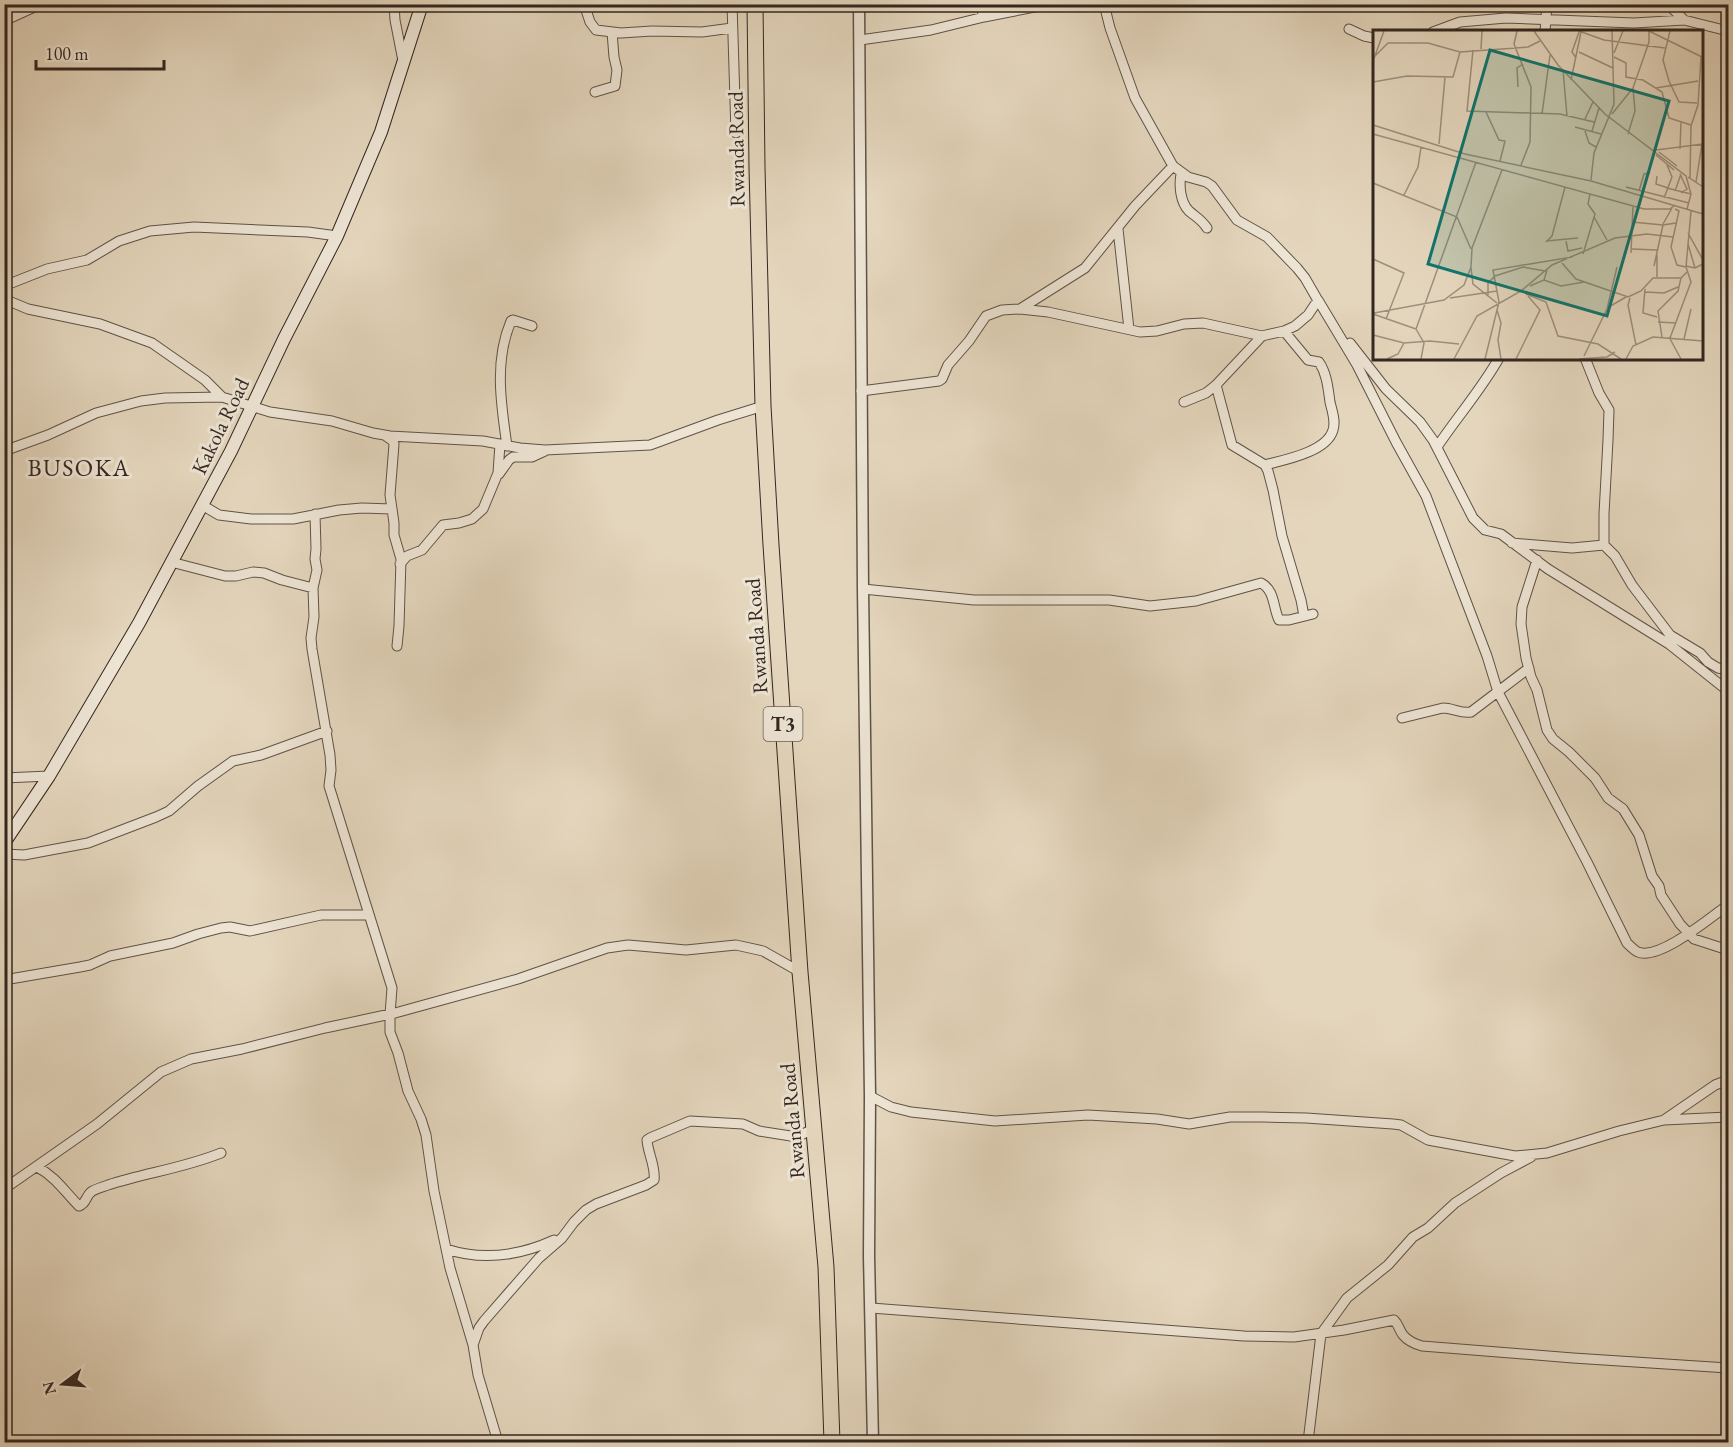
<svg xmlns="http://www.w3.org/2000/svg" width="1733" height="1447" viewBox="0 0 1733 1447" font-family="'EB Garamond',serif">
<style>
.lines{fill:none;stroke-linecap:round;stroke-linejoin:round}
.minor-casing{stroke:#5f5347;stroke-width:11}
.tertiary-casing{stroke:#5f5347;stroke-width:13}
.secondary-casing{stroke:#332720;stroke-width:14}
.trunk-casing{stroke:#332720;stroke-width:17}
.minor{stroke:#ede4d4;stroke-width:9}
.tertiary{stroke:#ede4d4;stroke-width:10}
.secondary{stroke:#ede4d4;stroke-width:12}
.trunk{stroke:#e4d6bd;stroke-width:15}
.labels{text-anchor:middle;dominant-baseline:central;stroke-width:6;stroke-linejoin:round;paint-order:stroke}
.shield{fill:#ede4d4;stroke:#6b6056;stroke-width:1.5}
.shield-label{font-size:20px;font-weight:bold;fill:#332720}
.street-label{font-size:21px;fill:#332720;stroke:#ede4d4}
.quarter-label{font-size:24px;letter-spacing:1.5px;fill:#332720;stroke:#ede4d4}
.inset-road{fill:none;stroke:#9d907e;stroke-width:1.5}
.view{fill:#0f766e;fill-opacity:0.15;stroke:#0f766e;stroke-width:3}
.inset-edge{fill:none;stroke:#332720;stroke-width:3}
</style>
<rect width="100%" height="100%" fill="#e4d6bd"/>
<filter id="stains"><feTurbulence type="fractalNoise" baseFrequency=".00333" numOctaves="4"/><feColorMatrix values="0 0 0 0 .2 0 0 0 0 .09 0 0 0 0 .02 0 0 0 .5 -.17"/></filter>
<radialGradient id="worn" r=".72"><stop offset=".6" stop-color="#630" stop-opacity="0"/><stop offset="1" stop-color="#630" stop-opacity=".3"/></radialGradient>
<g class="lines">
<defs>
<path id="minor" d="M394 4 395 20 403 61
M584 4 590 22 596 30 621 33 652 31 702 32 732 28
M732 4 736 133
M980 4 984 17
M1104 4 1110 28 1135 98 1173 166 1188 177 1206 182 1212 186 1237 220 1267 237 1297 268 1305 278 1320 304
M1668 4 1684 20
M4 21 41 4
M1349 29 1364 36 1374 38
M1433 32 1460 22 1506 18 1634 23 1684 20 1728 31
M1545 32 1547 4
M860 40 931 30 984 17 1050 4
M595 92 615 86 617 70 614 57 612 32
M1181 174C1179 185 1180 202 1189 211 1196 217 1202 220 1207 228
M1118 229 1129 329
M4 286 47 269 87 260 119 241 150 231 194 227 308 232 337 236
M4 299 28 309 100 324 152 343 205 380 222 397
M1020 309 1085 268 1135 206 1173 166
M1350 343 1386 389 1420 422 1433 440 1473 518 1485 530 1501 534 1548 569 1669 644 1728 691
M1585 358 1599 393 1609 410 1608 440 1604 514V545
M1216 385 1232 445 1265 465 1268 471 1273 490 1282 536 1301 600 1304 616
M861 391 939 381 942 379 948 365 969 341 986 316 1002 310 1020 309 1048 312 1140 332 1157 331 1184 324 1203 323 1262 336 1284 331 1295 326 1308 315 1318 300 1357 365 1396 442 1426 496 1487 656 1498 692 1587 862 1627 943C1630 946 1635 951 1638 952 1659 961 1711 917 1728 905
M1184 402 1206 393 1216 385 1262 336
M386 436 393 441 394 444 390 495 394 523V535L401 559 399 626 397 646
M507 446C501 404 494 361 511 321L513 320 532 326
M1437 447C1457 417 1481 390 1499 358
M4 451 48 435 96 413 141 401 165 398 222 397 270 412 332 421 373 433 390 436 483 441 520 448 545 450 650 445 718 420 763 406
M1265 465C1284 460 1327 452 1333 430 1336 421 1332 411 1330 402 1328 388 1327 374 1319 362L1308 360 1284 331
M499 474 509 460 513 457H532L545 451
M202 505 219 515 251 519H293L339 510 362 508 392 509
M315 514 316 549 315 559 317 570 313 588 314 617 311 638 312 649 330 755 331 770 329 786 392 988 390 1014V1032L398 1053 408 1091 421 1119 426 1135 434 1191 450 1268 473 1345 478 1375 498 1442
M1512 543 1572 548 1604 545 1615 556 1632 585 1670 635 1700 653 1708 662 1718 668 1728 670
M1537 560 1522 607 1521 624 1526 658 1531 677 1537 690 1547 730 1553 739 1569 752 1595 778 1608 798 1623 809 1639 835 1652 876 1659 886 1661 895 1680 924 1694 939 1728 950
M171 562 225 576H236L253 572 264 573 282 580 313 588
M400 564 407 556 422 550 443 525 459 523 472 519 483 509 498 473 500 444
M863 589 974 600H1109L1150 606 1196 601 1261 583C1275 590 1273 608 1279 620H1289L1313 614
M1402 718 1443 708C1453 708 1461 714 1471 712L1529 668
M4 778 49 776
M4 854 24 855 88 843 156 817 169 811 198 786 233 761 261 755 327 731
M4 980 80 967 90 965 110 956 173 943 198 934 221 928 230 927 250 931 321 915H369
M870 1096 891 1107 911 1112 995 1121 1088 1115 1157 1119 1189 1124 1230 1117H1264L1306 1118 1393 1124 1401 1125 1428 1140 1515 1156 1547 1153 1619 1131 1664 1120 1728 1117
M1664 1120 1715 1085 1728 1080
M37 1167C55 1176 65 1192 79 1206 87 1203 85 1197 91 1192 95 1189 103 1187 108 1185 145 1173 184 1168 221 1153
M4 1189 97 1124 161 1072 191 1059 242 1049 325 1028 395 1013 518 979 607 948 628 945 686 950 736 945 763 951 800 972
M446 1249C483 1261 519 1256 554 1240
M871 1308 1244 1336 1294 1337 1344 1330 1394 1320C1399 1325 1399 1330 1403 1335 1407 1340 1415 1344 1422 1346L1573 1358 1728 1368
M473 1345 479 1328 484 1321 539 1258 562 1238 574 1222 586 1210 596 1204 646 1185 654 1180C656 1167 648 1154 647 1140L650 1138 690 1121 743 1124 759 1131 797 1137 813 1129
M1308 1442 1321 1334 1347 1298 1388 1265 1413 1237 1428 1228 1455 1203 1501 1173 1531 1157"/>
<path id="tertiary" d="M859 4 863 589 870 1096 869 1256 873 1442"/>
<path id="secondary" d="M4 843 49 776 139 623 231 451 284 339 337 236 381 132 422 4"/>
<path id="trunk" d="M755 4 757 167 763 406 771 545 800 972 826 1267 832 1442"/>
</defs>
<!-- minor casing -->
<use href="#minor" class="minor-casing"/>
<!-- tertiary casing -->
<use href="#tertiary" class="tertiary-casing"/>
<!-- secondary casing -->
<use href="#secondary" class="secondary-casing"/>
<!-- trunk casing -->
<use href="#trunk" class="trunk-casing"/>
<!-- minor -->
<use href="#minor" class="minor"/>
<!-- tertiary -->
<use href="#tertiary" class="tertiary"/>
<!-- secondary -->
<use href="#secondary" class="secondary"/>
<!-- trunk -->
<use href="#trunk" class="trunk"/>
</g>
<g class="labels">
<!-- shield labels -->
<rect class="shield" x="763.5" y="707" width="39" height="34" rx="4.5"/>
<g class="shield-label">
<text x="783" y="724">T3</text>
</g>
<!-- street labels -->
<g class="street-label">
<text transform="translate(736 149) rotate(-91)">Rwanda Road</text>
<text transform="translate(220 426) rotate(-64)">Kakola Road</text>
<text transform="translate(756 636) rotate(-94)">Rwanda Road</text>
<text transform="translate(792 1121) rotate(-95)">Rwanda Road</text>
</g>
<!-- quarter labels -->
<g class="quarter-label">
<text x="79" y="467">BUSOKA</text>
</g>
</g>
<!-- overview -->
<g transform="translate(1373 30)">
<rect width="330" height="330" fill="#e4d6bd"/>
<path class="inset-road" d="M144 1 141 14 158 57 157 112 148 135M161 1 185 35 232 84 313 146 318 164 314 179M206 1 231 10 292 18M276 1 329 27M297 1 290 30 296 51 306 72 324 73M108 19 109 1M100 20 94 81 187 84 221 92M206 22 240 38M241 23 250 1M2 26 15 13H55L87 22 155 17 167 11M241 27 253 33V47L270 50 289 62 296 88 318 95M203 28 199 22 206 2M0 31 11 1M190 40 194 86M198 50 208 2M0 52 34 46 80 47 87 22M145 57 144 38 150 34M283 58 325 51M113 82 126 110 132 111 127 131M169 84 177 25M239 84 260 58 276 12V1M212 89 220 72M0 95 92 124 218 151 330 184M202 97 228 104M212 101 216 113 223 117M219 101 226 78M0 104 271 179H297L302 175M255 104 262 81 260 58M66 114 72 47M307 119 308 92M283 120 330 114M286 122 304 136M283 125 301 140M307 144 314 159 308 163M284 146 283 154 295 158M315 147 330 157M317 148 318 96 325 75 328 27M218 150 221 123 241 74 239 1M323 152 329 114M0 153 84 187 98 219M253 157 316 173M294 158 318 164M266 161 271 144 277 143M302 161 308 144M31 165 45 137 48 117M291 168 299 147 294 135M302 179 306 181 298 217 304 235 313 237M221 187 234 210M259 192 290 195M290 194 299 178M315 203 330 230M173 211 205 208M193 211 195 221 209 218M173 212 179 206 192 157M315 214 322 238M259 219 284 220M258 223 260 176M210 224 222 184 215 174 217 164M0 229 31 243 13 289M189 233 203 249 255 267 268 261 280 248H308L314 242M281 236 290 195 303 193M313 236 322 238 330 234M98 238 100 254 124 273M284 247V225M171 250 188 256 211 252M157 256 171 250 174 240M272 259 270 283 284 287M272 262 291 263 305 257M153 264 173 272 185 306 225 314 248 329M115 265V253L122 246 150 237 172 241M77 268 124 261M257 268 255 275 263 315M234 278 253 267M124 280 128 293 125 310 128 329M1 283 71 270 91 255 98 237 99 218 129 140M0 284 43 299 103 132M285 292 303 293M43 299 51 313 48 329M0 305 31 313 57 311 86 314M289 307 285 281 305 261 308 248M296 307 308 329M297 308 318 252 313 237 318 181M311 309 318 279M211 326 234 279 244 237M14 329 25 324 31 313M81 329 104 286 148 261 179 235 242 208 274 204 300 207M112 329 126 272 120 240 199 227M143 329 167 280 155 266M206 329 234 327 242 322M253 329 260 316 280 307 330 311"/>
<path class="view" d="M117 20 296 71 234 286 55 234Z"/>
<rect width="330" height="330" class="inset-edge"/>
</g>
<!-- margin -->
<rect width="1733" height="1447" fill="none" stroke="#e4d6bd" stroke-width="24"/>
<rect x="6" y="6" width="1721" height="1435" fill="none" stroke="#332720" stroke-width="3"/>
<rect x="12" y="12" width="1709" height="1423" fill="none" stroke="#332720" stroke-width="1.5"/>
<!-- north arrow -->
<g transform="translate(63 1384) rotate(254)" stroke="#ede4d4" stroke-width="4.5" paint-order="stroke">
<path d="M0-4.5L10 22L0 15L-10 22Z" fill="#332720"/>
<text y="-9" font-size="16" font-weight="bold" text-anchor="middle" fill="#332720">N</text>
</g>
<!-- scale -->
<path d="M36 60v9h128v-9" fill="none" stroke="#332720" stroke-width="3"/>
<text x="45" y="60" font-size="18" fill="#332720" stroke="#ede4d4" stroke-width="4.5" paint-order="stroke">100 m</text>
<rect width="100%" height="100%" filter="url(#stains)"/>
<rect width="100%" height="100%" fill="url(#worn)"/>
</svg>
